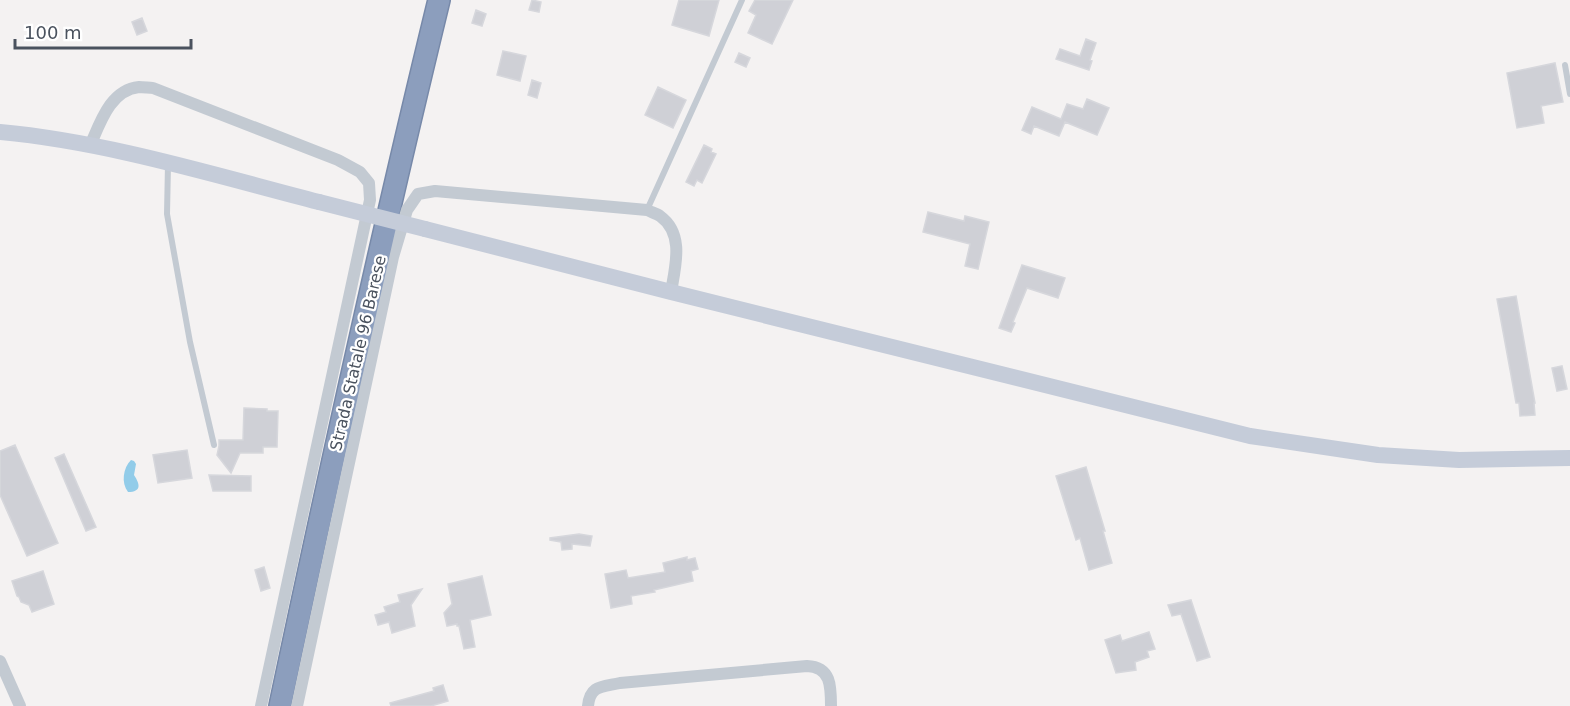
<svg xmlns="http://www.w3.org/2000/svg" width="1570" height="706" viewBox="0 0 1570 706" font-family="'DejaVu Sans',sans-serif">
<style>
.water{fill:#92cce9}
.building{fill:#cfd0d6;stroke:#d6d7dc;stroke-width:1.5}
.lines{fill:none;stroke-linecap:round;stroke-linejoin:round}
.highway-casing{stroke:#7789a9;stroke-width:24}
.lane{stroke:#c3cad2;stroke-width:6}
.street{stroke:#c3cad2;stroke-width:12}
.secondary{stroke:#c5ccd9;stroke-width:16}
.highway{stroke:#8c9ebd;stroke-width:21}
.secondary-bridge{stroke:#c5ccd9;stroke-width:16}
.labels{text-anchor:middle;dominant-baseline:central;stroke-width:4.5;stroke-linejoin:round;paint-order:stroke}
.street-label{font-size:16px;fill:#4a525e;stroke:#fff}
</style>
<rect width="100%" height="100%" fill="#f4f2f2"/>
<!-- water -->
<path class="water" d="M131 460 134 461 136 464 134 475C140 484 142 492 128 492 121 483 123 468 131 460Z"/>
<!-- building -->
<path class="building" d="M532 0 541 2 539 12 529 10Z
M679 0H719L709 36 672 25Z
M755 0H793L772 44 748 33 756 15 749 11Z
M476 10 486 14 482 26 472 23Z
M142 18 147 31 137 35 132 22Z
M1086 39 1096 43 1090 60 1092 61 1089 70 1056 59 1060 49 1080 56Z
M503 51 526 56 520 81 497 75Z
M739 53 750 58 746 67 735 62Z
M1555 63 1563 102 1541 106 1544 123 1517 128 1507 73Z
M532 80 541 83 537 98 528 95Z
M658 87 686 100 673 128 645 115Z
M1087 99 1109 108 1097 135 1065 122 1059 136 1034 126 1031 134 1022 130 1032 107 1061 119 1067 104 1083 109Z
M704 145 712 149 711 152 716 154 702 183 697 180 694 186 686 182Z
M928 212 964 221 965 216 989 222 978 269 965 266 970 244 923 232Z
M1022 265 1065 278 1058 298 1027 288 1013 322 1015 323 1011 332 999 328Z
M1516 296 1535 403H1534L1535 415 1520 416 1519 403H1516L1511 375 1497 299Z
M1562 366 1567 389 1557 391 1552 368Z
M244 408 267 409V411H278L277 447H263V453H240L231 473 217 455 219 446V440H243Z
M15 445 58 543 27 556 0 495V451Z
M187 450 192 478 158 483 153 455Z
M64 454 96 527 86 531 55 458Z
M1086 467 1105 531H1103L1112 563 1089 570 1080 538 1076 540 1056 476Z
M209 475 251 476V491H213Z
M579 534 592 536 590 546 572 544V549L562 550 561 542 550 540V538Z
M687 557V560L695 558 698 569 691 571 693 581 654 590 655 592 631 596 632 604 611 608 605 574 626 570 628 578 665 572 663 563Z
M264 567 270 588 261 591 255 570Z
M43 571 54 604 32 612 29 605 21 602 19 597 17 596 12 581Z
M482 576 491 615 470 620 475 647 464 649 459 626H457V624L447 626 444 613 452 604 448 584Z
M422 589 411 605 415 626 392 633 389 622 378 625 375 615 386 612 384 607 400 602 398 595Z
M1191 600 1210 657 1197 661 1181 614 1172 616 1168 605Z
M1149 632 1155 649 1147 651 1149 657 1135 662 1136 670 1116 673 1105 640 1120 635 1122 641Z
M443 685 448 701 431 706H391L390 703 434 691 433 688Z"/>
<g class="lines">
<defs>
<path id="highway" d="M280 706C330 470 382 234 439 0"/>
</defs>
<!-- highway casing -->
<use href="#highway" class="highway-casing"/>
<!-- lane -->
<path class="lane" d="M1565 65 1570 94
M168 164 167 214 190 342 214 445
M647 210 742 0"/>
<!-- street -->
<path class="street" d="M90 146C100 123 110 90 139 87 144 87 149 88 153 88L338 160 360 172 369 183 370 200 261 706
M0 661 20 706
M297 706 393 257 407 210 418 194 435 191 647 210C651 212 657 214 660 216 685 234 675 267 671 292
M588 706C590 685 602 687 620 683L807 666C831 667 831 686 831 706"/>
<!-- secondary -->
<path class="secondary" d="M0 132C108 142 214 175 319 202
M425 229 671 292 1250 436 1378 455 1459 460 1570 458"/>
<!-- highway -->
<use href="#highway" class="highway"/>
<!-- secondary-bridge -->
<path class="secondary-bridge" d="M319 202 425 229"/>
</g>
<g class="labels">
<!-- street labels -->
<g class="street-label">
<text transform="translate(358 353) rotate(-77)">Strada Statale 96 Barese</text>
</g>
</g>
<!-- scale -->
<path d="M15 39v9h176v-9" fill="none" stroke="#4a525e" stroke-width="3"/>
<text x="24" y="39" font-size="18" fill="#4a525e" stroke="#ffffff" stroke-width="4.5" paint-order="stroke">100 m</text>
</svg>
